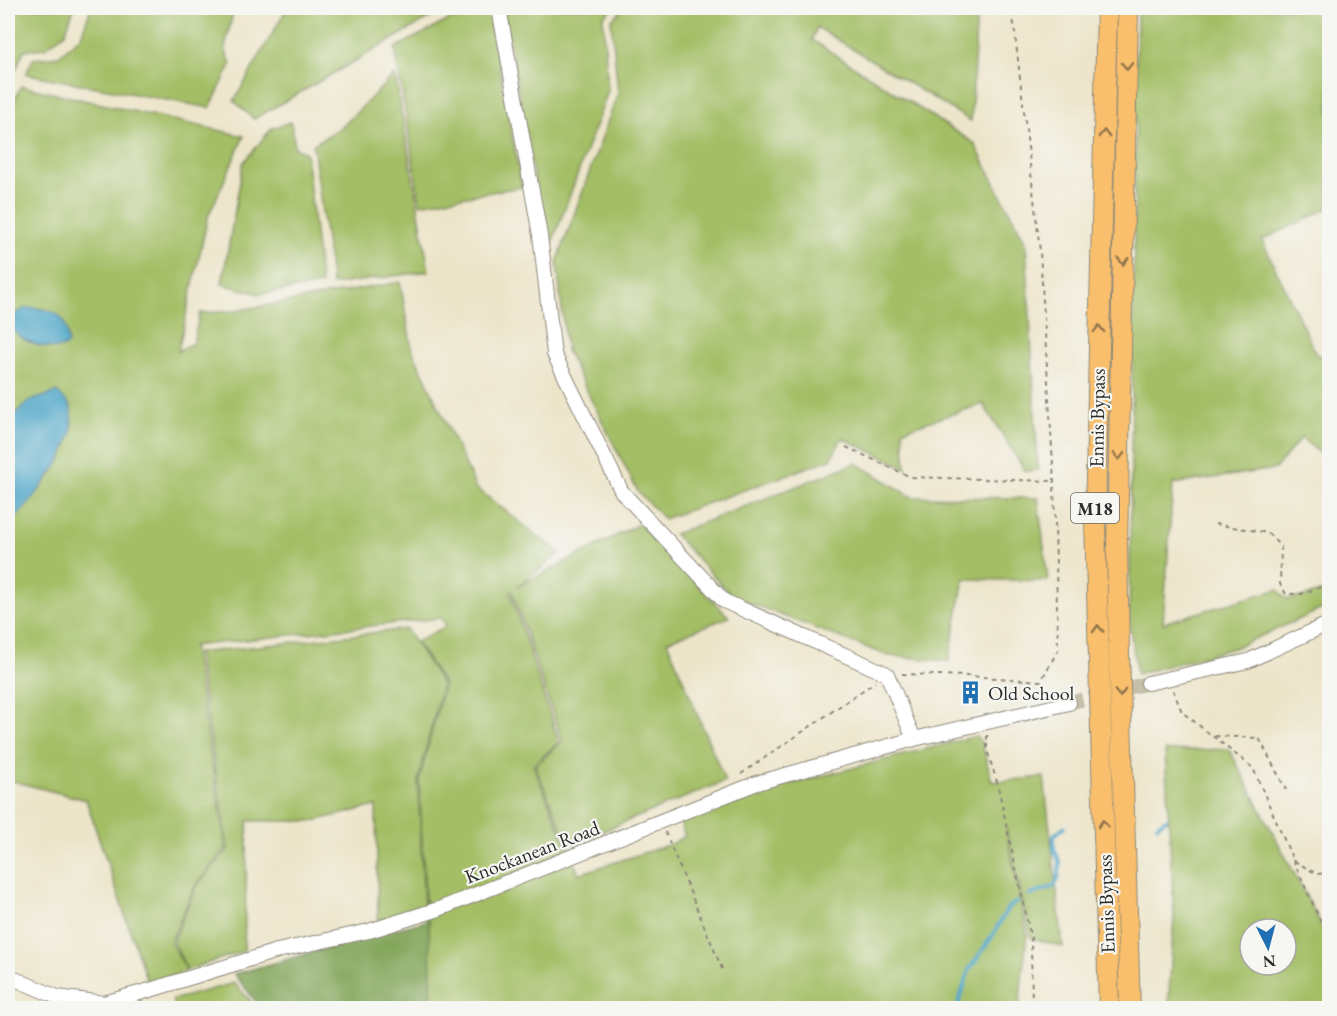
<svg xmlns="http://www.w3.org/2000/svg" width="1337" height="1016" viewBox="0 0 1337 1016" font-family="'EB Garamond',serif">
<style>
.green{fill:#a3be65;stroke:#677448;stroke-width:1.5;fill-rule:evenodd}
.forest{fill:#82a55a;stroke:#566842;stroke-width:1.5}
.water{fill:#4ba5c8;stroke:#3b687a;stroke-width:1.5}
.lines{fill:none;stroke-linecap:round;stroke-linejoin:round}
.stream{stroke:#4ba5c8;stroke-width:4}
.minor-tunnel{stroke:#c6c0aa;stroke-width:14;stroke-dasharray:14 7;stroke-linecap:butt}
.minor-casing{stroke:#8c887a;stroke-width:16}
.highway-casing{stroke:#8c887a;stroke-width:22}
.path{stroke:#8c887a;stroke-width:2;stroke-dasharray:4.5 4.5;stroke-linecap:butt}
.minor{stroke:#fff;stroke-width:14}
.highway{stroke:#f9bf6c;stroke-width:20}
.oneway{stroke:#92754c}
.labels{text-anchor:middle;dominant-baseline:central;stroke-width:4.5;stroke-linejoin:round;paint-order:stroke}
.shield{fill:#f6f6f2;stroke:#686867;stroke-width:1.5}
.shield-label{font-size:18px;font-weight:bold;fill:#2b2b2b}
.street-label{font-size:20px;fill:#2b2b2b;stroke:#f6f6f2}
.poi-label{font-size:20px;fill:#2b2b2b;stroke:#f6f6f2;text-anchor:start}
</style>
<rect width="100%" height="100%" fill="#f6f6f2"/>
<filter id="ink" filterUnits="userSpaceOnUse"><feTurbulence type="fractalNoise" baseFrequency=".0167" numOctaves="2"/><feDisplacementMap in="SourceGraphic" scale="12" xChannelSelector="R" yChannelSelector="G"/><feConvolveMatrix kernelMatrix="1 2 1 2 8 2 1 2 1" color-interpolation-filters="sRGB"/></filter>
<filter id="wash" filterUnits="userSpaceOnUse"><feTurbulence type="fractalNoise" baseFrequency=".008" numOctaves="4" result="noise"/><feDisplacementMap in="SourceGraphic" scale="24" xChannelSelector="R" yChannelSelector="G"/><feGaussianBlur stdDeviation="1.35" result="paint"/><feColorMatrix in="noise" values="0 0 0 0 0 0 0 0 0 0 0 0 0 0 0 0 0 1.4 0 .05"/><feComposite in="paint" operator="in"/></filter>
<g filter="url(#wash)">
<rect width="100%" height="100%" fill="#ede5ca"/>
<!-- green -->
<path class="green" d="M8 8H74L65 33 45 48 24 50 8 89Z
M91 8H234L225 48 231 65 210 108 26 74 33 59 59 56 81 36Z
M287 8H447L254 119 234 101Z
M472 8H481L489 13 522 187 420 204 395 48Z
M503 8H613L603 17 608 91 548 255Z
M624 8H977L971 121 817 27 812 40 974 143 1026 243 1038 470 1025 471 983 404 903 430 906 468 842 438 831 459 664 519 638 492 566 350 557 262 618 93 611 20Z
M1137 8H1330L1329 208 1262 240 1317 356 1329 354V460L1301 438 1275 469 1173 484 1163 623 1278 589 1286 599 1304 597 1329 589V606L1234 648 1137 674 1129 621Z
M395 74 429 271 332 285 313 145 343 126Z
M21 86 244 136 208 217 178 351 193 343 200 313 235 311 400 282 412 349 476 488 560 553 517 587 639 524 729 617 667 641 725 781 569 845 535 766 562 741 512 591 510 592 559 742 533 765 579 874 671 844 685 836 680 822 760 792 976 736 982 743 992 782 1044 777 1063 947 1031 938 1006 828 1027 934 1019 1008H431L419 781 444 684 416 642 446 626 441 618 193 646 226 848 195 886 170 943 172 944 187 971 148 984 86 800 8 780V526L31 501 61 460 72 432 71 407 30 401 8 420V114Z
M291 122 295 148 306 153 321 285 260 294 222 284 243 163 272 128Z
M856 463 912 497 1038 498 1048 581 964 579 949 661 889 656 733 597 674 534Z
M406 629 442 684 418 781 424 909 378 921 376 806 313 821H248L244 951 187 970 173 941 196 887 228 849 197 653Z
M1229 749 1329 940 1326 973 1329 977V1008H1168L1174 916 1165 751ZM1250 929H1286V965H1250Z
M234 983 257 1008H175L172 1000Z"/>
<!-- forest -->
<path class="forest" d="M429 920 432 1008H261L234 974Z"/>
<!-- water -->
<path class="water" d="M25 308C36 307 55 309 62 319 67 325 67 336 68 343 65 346 64 348 60 348 55 350 47 347 41 346 27 342 7 335 13 316Z
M57 392 71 406 72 432 61 460 31 501 8 526V420L30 401Z"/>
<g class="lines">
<!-- stream -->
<path class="stream" d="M1157 826 1166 819
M1030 895 1053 887 1058 879 1060 863 1054 849V835L1064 827
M957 1008 969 970 993 935 1008 908 1017 902"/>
</g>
</g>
<g filter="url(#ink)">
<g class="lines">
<!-- minor-tunnel -->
<path class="minor-tunnel" d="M1069 703 1148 683"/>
<defs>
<path id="minor" d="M499 8 540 235 554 354 622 492 724 601 887 674 914 739
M1148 683 1248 661 1330 623
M8 976 57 997 104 1003 150 990 277 951 369 931 439 909 757 783 914 739 1069 703"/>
<path id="highway" d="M1107 8 1095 521 1109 1008
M1128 8 1117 545 1119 652 1130 1008"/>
</defs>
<!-- minor casing -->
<use href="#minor" class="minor-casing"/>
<!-- highway casing -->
<use href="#highway" class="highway-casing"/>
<!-- path -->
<path class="path" d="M846 447 911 477 1054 481
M1215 524 1268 533 1281 547 1280 584 1286 594H1301L1330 584
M902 674 968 676 1041 681 1058 650 1054 481 1040 251 1012 8
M1173 690 1182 712 1253 768 1293 860 1317 874 1330 873
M987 735V750L997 782 1031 938 1032 1008
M1215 736 1259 738 1286 790
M741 774 875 682
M665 832 723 971
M1293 860 1330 942"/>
<!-- minor -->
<use href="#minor" class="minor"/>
<!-- highway -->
<use href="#highway" class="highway"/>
</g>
<!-- one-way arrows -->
<defs><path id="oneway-chevron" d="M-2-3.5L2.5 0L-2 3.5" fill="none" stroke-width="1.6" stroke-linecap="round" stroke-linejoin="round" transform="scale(1.5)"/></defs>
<g class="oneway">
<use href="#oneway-chevron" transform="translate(1127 66) rotate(91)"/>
<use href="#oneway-chevron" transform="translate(1104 134) rotate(-89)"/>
<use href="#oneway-chevron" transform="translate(1123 261) rotate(91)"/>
<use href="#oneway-chevron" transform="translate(1099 329) rotate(-89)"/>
<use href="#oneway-chevron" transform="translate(1119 456) rotate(91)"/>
<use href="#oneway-chevron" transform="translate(1098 629) rotate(-92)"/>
<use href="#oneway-chevron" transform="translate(1120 693) rotate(88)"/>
<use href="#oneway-chevron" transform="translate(1103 824) rotate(-92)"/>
</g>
</g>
<!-- icons -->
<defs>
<symbol id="building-bare" viewBox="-9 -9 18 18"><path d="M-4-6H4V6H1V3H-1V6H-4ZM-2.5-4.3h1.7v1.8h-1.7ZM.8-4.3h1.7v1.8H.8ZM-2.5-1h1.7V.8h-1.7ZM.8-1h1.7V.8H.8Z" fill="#1f6fb2" stroke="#f6f6f2" stroke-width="2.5" paint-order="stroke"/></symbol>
</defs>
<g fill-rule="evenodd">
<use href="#building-bare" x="954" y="676" width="33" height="33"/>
</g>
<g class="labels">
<!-- shield labels -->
<rect class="shield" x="1071" y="493" width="48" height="30" rx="4.5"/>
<g class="shield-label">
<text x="1095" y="508">M18</text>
</g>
<!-- street labels -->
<g class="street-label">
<text transform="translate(1097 418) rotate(-89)">Ennis Bypass</text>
<text transform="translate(532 852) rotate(-21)">Knockanean Road</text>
<text transform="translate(1106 904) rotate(-92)">Ennis Bypass</text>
</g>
<!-- poi labels -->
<g class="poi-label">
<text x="988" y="693">Old School</text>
</g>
</g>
<!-- margin -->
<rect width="1337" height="1016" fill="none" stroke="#f6f6f2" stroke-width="30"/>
<!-- north arrow -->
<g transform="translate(1268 947) rotate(174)"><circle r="28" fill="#f6f6f2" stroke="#a5a5a2" stroke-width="1.5"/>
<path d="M0-4.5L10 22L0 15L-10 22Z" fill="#1f6fb2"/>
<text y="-9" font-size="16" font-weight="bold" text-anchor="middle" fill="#2b2b2b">N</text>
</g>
</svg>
